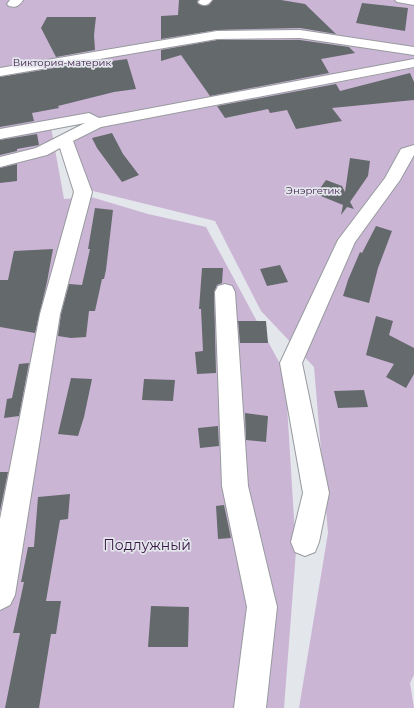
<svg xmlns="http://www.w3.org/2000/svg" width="414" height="708" viewBox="0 0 414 708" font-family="Montserrat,sans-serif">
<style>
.green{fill:#cbb5d5}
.building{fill:#64696c}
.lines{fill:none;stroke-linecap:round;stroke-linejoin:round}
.minor-casing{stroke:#979a9f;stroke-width:2}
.minor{fill:#fff;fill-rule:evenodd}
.labels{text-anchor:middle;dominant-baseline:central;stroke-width:3.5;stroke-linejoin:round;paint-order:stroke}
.far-park-label{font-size:10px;fill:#3a1847;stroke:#e3e6eb}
.near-park-label{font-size:14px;fill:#3a1847;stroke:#e3e6eb}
</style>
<rect width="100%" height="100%" fill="#e3e6eb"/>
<!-- green -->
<path class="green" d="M0 0H414V61L279 84 51 127 64 199 91 197 148 214 206 227 285 373 296 551 284 708H0Z
M414 68V675L410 683 414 708H299L328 533 314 367 261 311 215 221 93 191 83 182 70 140 92 129Z"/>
<!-- building -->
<path class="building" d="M179 0H198L197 3 204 6 209 5 213 0H281L305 4 336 34 300 28 217 30 161 39V16L178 15Z
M362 3 408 8 405 31 356 23Z
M47 17H96L94 35 95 50 56 57 41 28Z
M217 40H300L349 47 355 53 321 59 329 73 210 96 181 55 161 61V50Z
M127 59 136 89 114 92 58 106 59 108 32 113 34 121 0 127V77L97 61V63Z
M410 73 414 82V100L332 108 342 121 296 129 287 110 270 113 268 109 225 118 217 106 336 84 340 91Z
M112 133 123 154 139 175 122 182 97 148 92 138Z
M37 134 39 145 17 149V151L0 155V140Z
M350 158 370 161 368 176 350 202 354 209 347 207 341 215 343 205 316 194 326 180 342 186 345 192Z
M17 164V181L0 183V168Z
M95 208 113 210 106 270 104 279H102L95 311H89L86 337 71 338 58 336 61 314 69 284 82 285 90 249H88Z
M376 226 392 231 378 268 369 303 343 296 348 280 360 252 362 253Z
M53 249 47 282 35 333 0 327V280H8L14 251Z
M280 265 288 282 267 286 260 269Z
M202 268H223L222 283 217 285 214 292 216 373 197 374 195 352 203 351 201 309H199Z
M376 316 393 321 389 335 414 348V374L406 388 386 377 394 364 366 355Z
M238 321H266L268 343H240Z
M29 363 19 416 4 418 7 399 12 398 19 364Z
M71 378 92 379 84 417 78 436 58 434Z
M144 379 175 380 173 401 142 400Z
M364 390 368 407 338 408 334 391Z
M245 413 268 416 266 442 246 440Z
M218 426 219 446 200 448 198 428Z
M0 472H8L0 511Z
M70 494 68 519 60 520 46 601H61L56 634H51L39 708H5L20 633H13L24 582H21L28 547H34L38 497Z
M224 505 231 538 218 539 216 506Z
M151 606 189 607 188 647H148Z"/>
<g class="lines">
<defs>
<path id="minor" d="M10 0H23C19 6 16 8 9 6L7 4Z
M200 0H212C208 5 206 6 200 4L198 2Z
M395 0H414V5L397 2Z
M300 30 414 47V55L300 38 217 39 0 76V68L217 31Z
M414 59V67L101 127 73 141 92 192 60 314 15 595 10 605 0 610V519L40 314 74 192 60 148 47 155 0 167V157L36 148 85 123 0 139V129L89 113 99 118Z
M414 145V155L400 180 355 242 302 363 329 493 319 542 315 552 305 556 295 552 291 542 303 493 280 363 338 240 385 178 401 149Z
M225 284 232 286 235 292 248 486 277 607 266 708H234L247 607 222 486 215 292 218 286Z"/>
</defs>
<!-- minor casing -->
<use href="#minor" class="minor-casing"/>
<!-- minor -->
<use href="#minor" class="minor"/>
</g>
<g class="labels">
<!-- far-park labels -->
<g class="far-park-label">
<text x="62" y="62">Виктория-материк</text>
<text x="313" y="190">Энэргетик</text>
</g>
<!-- near-park labels -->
<g class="near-park-label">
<text x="147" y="545">Подлужный</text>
</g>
</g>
</svg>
